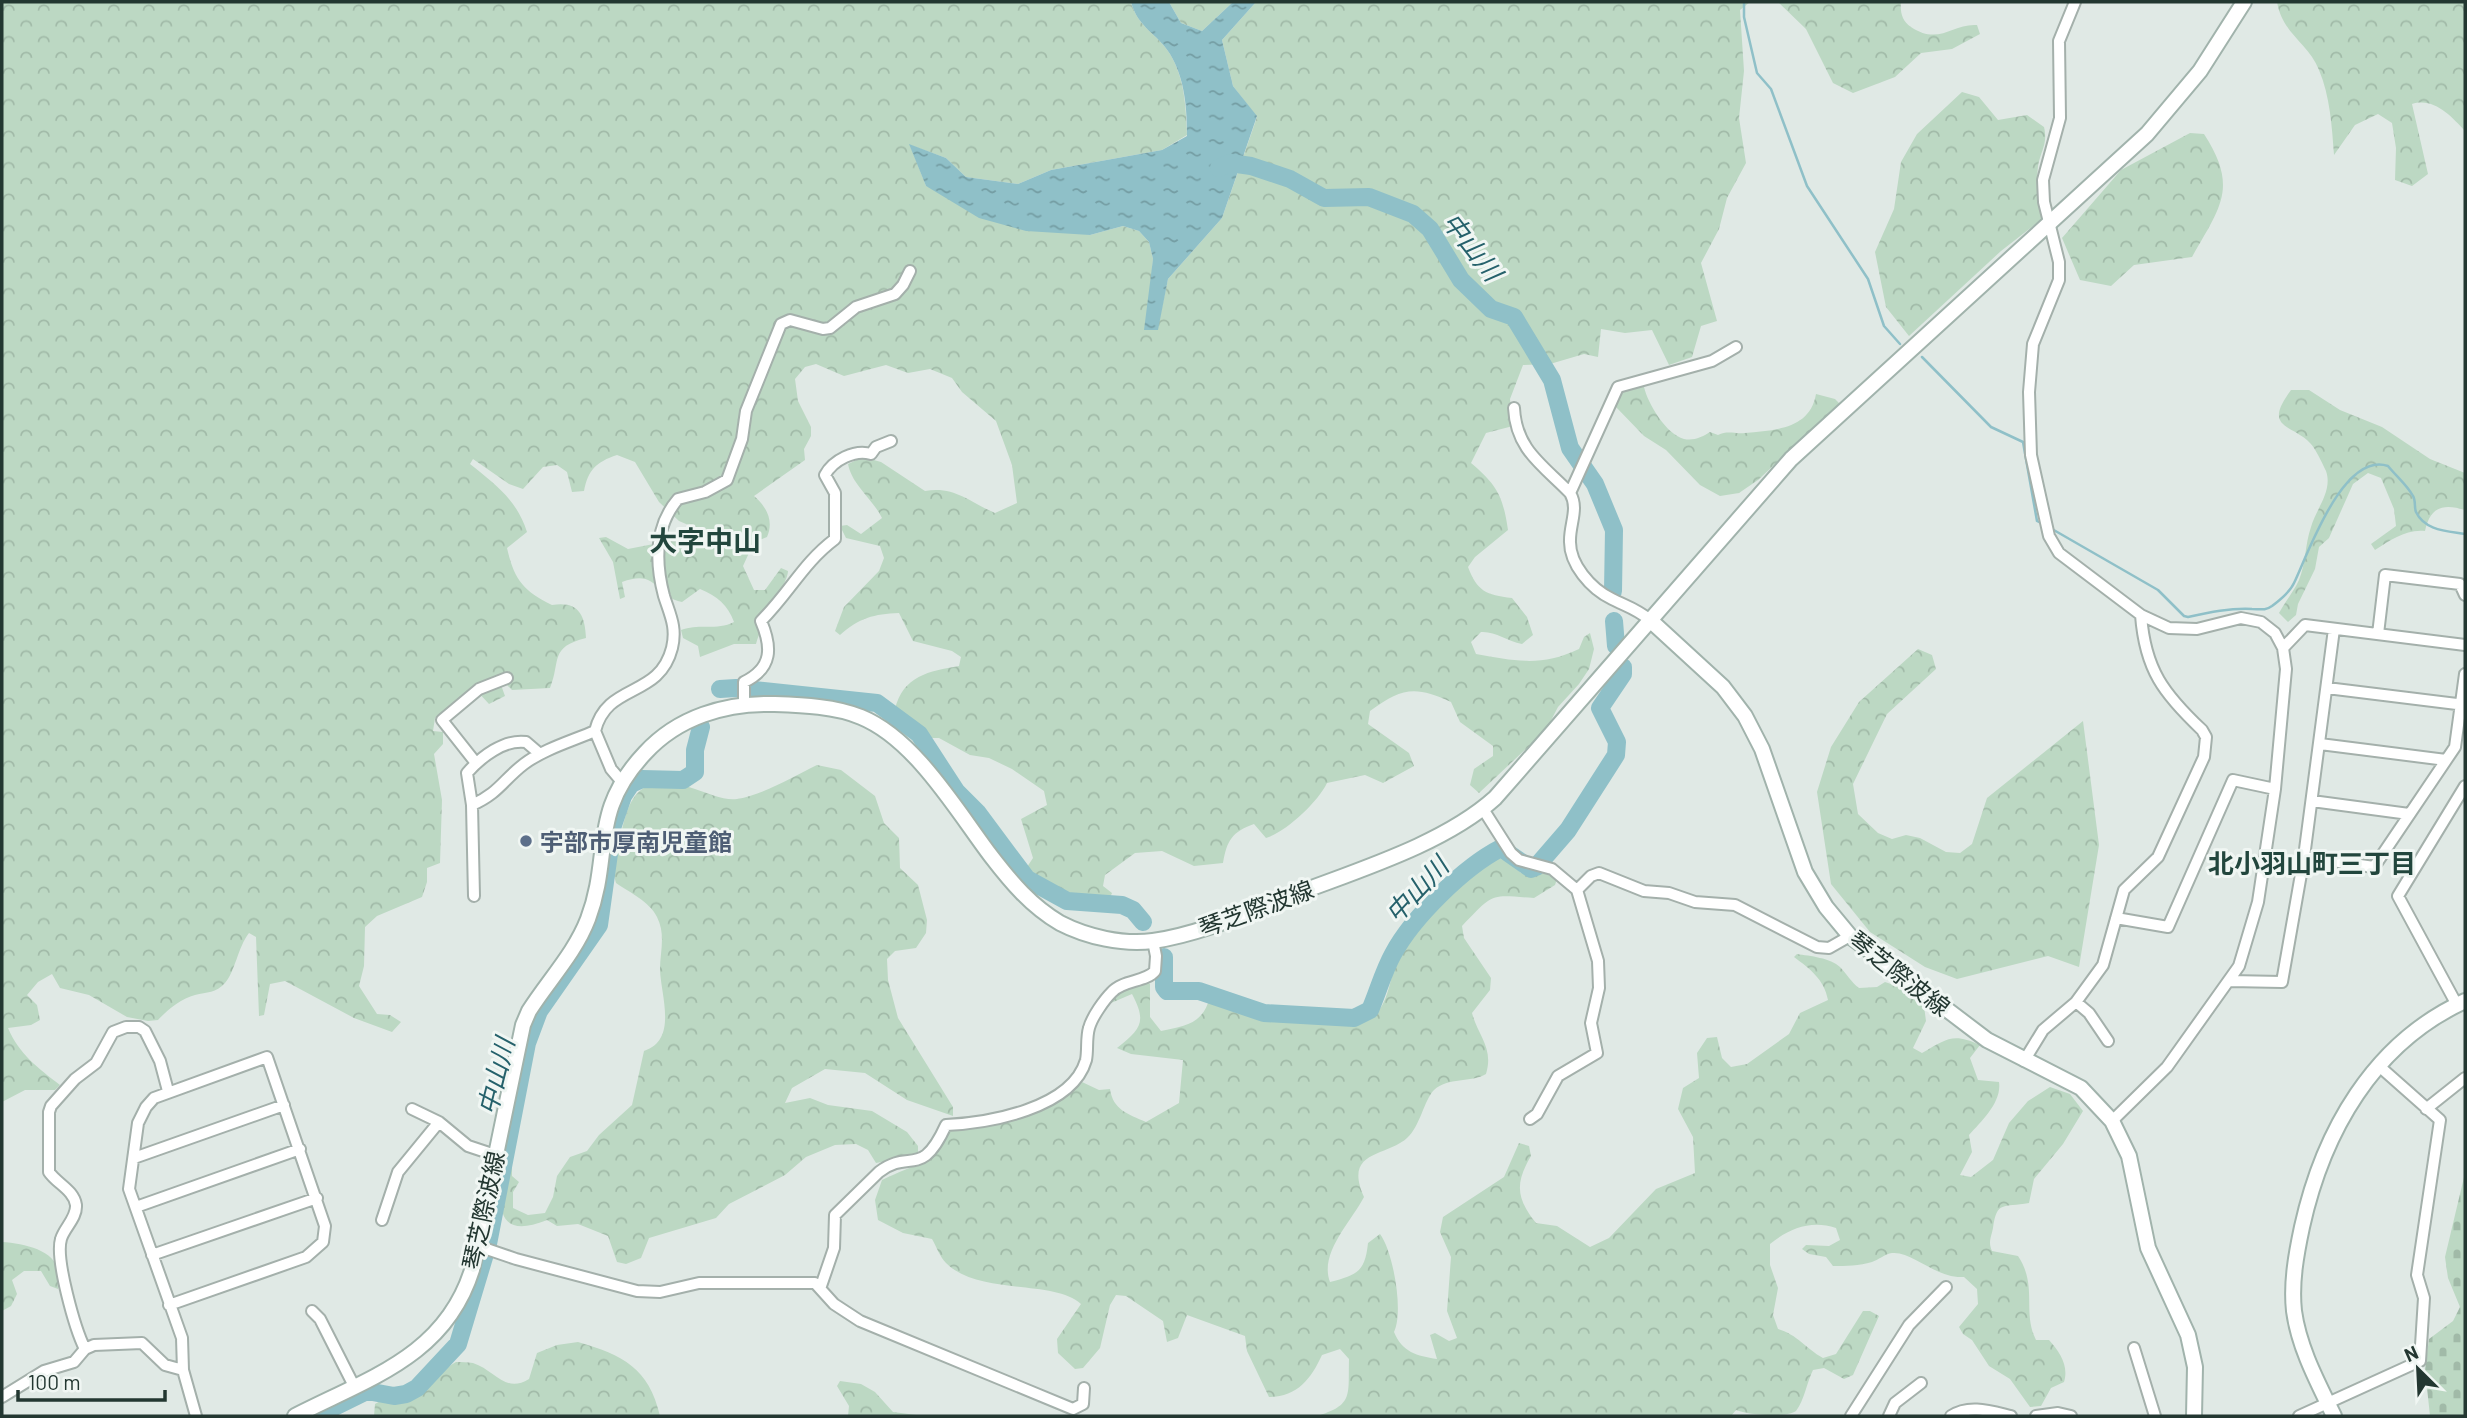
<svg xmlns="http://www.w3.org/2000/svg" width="2467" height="1418" viewBox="0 0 2467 1418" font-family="Barlow,'Noto Sans JP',sans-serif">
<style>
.forest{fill:url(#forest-crowns)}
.cemetery{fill:url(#cemetery-stones)}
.water{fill:url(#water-ripples)}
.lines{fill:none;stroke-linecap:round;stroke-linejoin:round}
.stream{stroke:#8fc0c8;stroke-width:2.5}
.river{stroke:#8fc0c8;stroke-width:18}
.street-casing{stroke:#a4b0ab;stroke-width:14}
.secondary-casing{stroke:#a1b3ac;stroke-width:18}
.street{stroke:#fff;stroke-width:10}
.secondary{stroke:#fff;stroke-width:14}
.service-dot{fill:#5c6f8a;stroke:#f0f6f3;stroke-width:2.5}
.labels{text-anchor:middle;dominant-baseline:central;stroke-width:6;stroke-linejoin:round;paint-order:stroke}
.service-label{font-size:24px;font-weight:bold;fill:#4e5e75;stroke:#f0f6f3;text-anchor:start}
.street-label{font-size:24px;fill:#233731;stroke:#f0f6f3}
.water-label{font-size:26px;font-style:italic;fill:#25616b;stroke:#f0f6f3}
.neighbourhood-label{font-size:26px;font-weight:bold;fill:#22463d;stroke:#f0f6f3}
.quarter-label{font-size:28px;font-weight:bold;fill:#22463d;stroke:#f0f6f3}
</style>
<defs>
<pattern id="forest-crowns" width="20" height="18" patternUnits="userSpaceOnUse" patternTransform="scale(1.75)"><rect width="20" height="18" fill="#bcd8c3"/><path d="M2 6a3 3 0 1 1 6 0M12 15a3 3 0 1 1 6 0" fill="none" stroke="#a1baa8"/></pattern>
<pattern id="cemetery-stones" width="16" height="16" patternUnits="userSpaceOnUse" patternTransform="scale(1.75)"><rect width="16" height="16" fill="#bcd8c3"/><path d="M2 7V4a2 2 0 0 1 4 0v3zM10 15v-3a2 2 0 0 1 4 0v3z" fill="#a1baa8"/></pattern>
<pattern id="water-ripples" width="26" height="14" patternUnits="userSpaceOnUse" patternTransform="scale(1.75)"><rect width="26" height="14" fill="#8fc0c8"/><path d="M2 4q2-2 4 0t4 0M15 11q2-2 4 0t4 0" fill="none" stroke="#749da3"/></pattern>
</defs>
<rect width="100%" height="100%" fill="#e0e9e5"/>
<!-- forest -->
<path class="forest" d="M2 2H1131C1138 28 1157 33 1170 54 1185 79 1186 108 1187 135L1162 150 1051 170 1018 184 966 177 946 158 910 145 926 186 1090 235 1123 226 1139 231 1149 242 1153 259 1151 287 1157 330 1168 279 1222 218 1257 117 1233 86 1222 40 1256 2H1750L1740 10 1744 71 1739 118 1746 163 1727 198 1719 229 1701 263 1717 321 1701 326 1692 357 1669 365 1652 330 1625 333 1601 329 1598 357 1584 354 1550 364 1523 365 1510 399 1513 426 1486 433 1471 463C1497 485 1503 496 1508 530L1475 557 1468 567C1477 591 1486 595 1512 598L1527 617 1533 635 1522 644C1507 641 1495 631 1481 632L1471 642 1476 654C1516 661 1541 667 1579 649L1584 637 1590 633 1594 649 1589 669 1579 684 1558 707 1546 730 1479 793 1470 785 1474 769 1493 756V746L1460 722 1451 702C1415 685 1401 688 1370 711L1368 724 1409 753 1414 766 1383 783 1365 775 1327 783C1318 802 1286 832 1266 838L1254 824C1232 832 1227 840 1223 863L1194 866 1162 851 1135 853 1105 875 1103 886 1112 893 1110 898C1073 897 1054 896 1027 867L1033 858 1021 819 1047 805 1044 791 1012 769 989 758 970 755 939 738H929L917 724 895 709C903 676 929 671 959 666L961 657 952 651 913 641 899 613C874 614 859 618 840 635L835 631 844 607 879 571 884 558 880 546 846 538 840 526 847 525 861 534 882 518C872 498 852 485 848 464L863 457 881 462 925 491C955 486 969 502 995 513L1017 503 1012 465 996 421 962 392 952 378 930 369 908 373 886 365 844 376 816 364 805 367 795 379 798 401 811 427V436L804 449 805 460 754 496C767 507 774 521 767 537L754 542 743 566 754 590H765L781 568 788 571C788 583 761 623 756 644H734L700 657 698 646 683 638 681 630C700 623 716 631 734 622 728 605 717 596 700 589L682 602C654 596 658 568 622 582L625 597 620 599 613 562 599 538 606 537 628 549 669 541 689 542 696 537 693 527 679 521 659 502 635 462 617 455C596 462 588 470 584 491L572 492 567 472 557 465 543 467 523 489 509 484 473 459 470 464C496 485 517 500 527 532L507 548C514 579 523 591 552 605 578 601 585 614 586 638 549 647 561 661 550 688L512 690 507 685H501L505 696 489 704 476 690 468 691 435 718 433 731 443 732V744L434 754 442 800 440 863 427 868V882L422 897 377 916 365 927 364 966 359 986 377 1014 390 1015 401 1022 392 1032 354 1018 285 981 270 984 264 1015 259 1016 256 937 249 933C238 947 235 972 225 983 216 993 207 992 195 995 182 998 167 1010 158 1020L148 1021 127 1017 89 995 60 988 52 974 38 982 27 995 37 1005 40 1020 31 1025 8 1028C19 1054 38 1068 60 1085L55 1090H25L2 1102Z
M1169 2H1233L1202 31 1181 23Z
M1778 2H1901C1900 12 1902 21 1911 27 1939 46 1953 23 1977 25L1980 34 1952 49 1921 53 1895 77 1853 93 1833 83 1806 29Z
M2277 2H2465V131C2451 116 2434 97 2412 104L2428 174 2412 186 2395 180 2396 148 2392 123 2378 114 2355 125 2334 155C2332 127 2330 96 2319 70 2308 42 2283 35 2277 2Z
M1962 92 1979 97 1998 120 2027 115 2044 127C2048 144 2041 150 2038 166 2036 183 2040 202 2042 219L2001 251 1909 336 1886 307 1875 252 1894 209 1901 162 1917 134Z
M2190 133 2204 134C2239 188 2220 207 2192 257L2134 265 2111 286 2080 280 2062 238 2121 170Z
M1634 387H1644C1648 404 1666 434 1684 439 1694 441 1702 437 1710 432L1718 435C1728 430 1734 434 1745 433 1776 430 1810 429 1816 394L1835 399 1840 404 1758 480 1739 493 1720 496 1700 485 1666 450 1644 436 1615 406 1623 391Z
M2291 390H2309L2340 410 2382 427 2430 459 2465 473V510C2443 503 2430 507 2425 531 2406 529 2391 540 2375 550L2371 544 2396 526 2394 509 2381 478 2368 473 2353 484 2329 538 2319 547 2315 569 2298 604 2296 615 2288 622 2279 613C2285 602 2294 591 2299 580 2306 563 2305 544 2311 527 2316 509 2333 491 2326 471 2322 463 2316 449 2310 443 2292 424 2262 429 2291 390Z
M1918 649 1932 655 1936 669 1887 714 1853 784 1858 814 1878 833 1892 839 1906 835 1920 838 1946 852 1960 853 1972 844 1987 798 2083 721 2099 845 2079 967 2048 956 1957 979 1925 967 1870 932 1831 884 1817 792 1831 747 1859 702Z
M817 765 841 770 875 796 884 823 899 838 900 868 918 885 927 920 926 933 916 948 895 951 887 959 888 980 898 1018 953 1107V1116L907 1100 865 1073 825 1069 792 1088 785 1103 810 1098 828 1105 872 1111 907 1132 918 1146V1155L876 1163 868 1150 856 1144 835 1145 806 1157 785 1175 729 1204 716 1218 649 1238 641 1258 626 1264 617 1262 608 1236 578 1224 557 1226 547 1220C485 1245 501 1188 508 1151L512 1153V1176L519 1182 513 1192V1208L528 1215 545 1213 553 1197 557 1176 570 1157 587 1151 599 1135 632 1105 644 1051C678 1040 661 996 660 970 660 951 666 935 657 917 650 902 629 892 616 883L613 872C627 817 622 765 695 789 707 793 725 801 737 799 765 794 792 777 817 765Z
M1496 857 1509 862 1521 873H1546L1557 879 1555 885 1534 898C1489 895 1495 892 1462 926L1464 938 1491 978 1490 990 1472 1013C1478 1036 1494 1048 1486 1074 1471 1083 1448 1077 1434 1090 1424 1100 1420 1127 1407 1138 1386 1157 1343 1150 1364 1197 1351 1222 1319 1253 1330 1282 1357 1275 1365 1272 1368 1243L1380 1234C1393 1251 1404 1312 1394 1332 1402 1352 1417 1356 1437 1359L1430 1335 1435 1333 1449 1341 1457 1338 1447 1311 1451 1257 1440 1232 1443 1217 1504 1177 1519 1143 1529 1146 1531 1156C1515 1183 1516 1198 1536 1223L1557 1226 1590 1247 1609 1238 1656 1189 1695 1173 1693 1137 1678 1109 1683 1088 1699 1078 1697 1053 1707 1038 1717 1037 1722 1058 1731 1067 1747 1064 1789 1034 1800 1013 1828 1000C1824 979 1810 969 1794 957L1797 954C1810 956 1831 958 1840 967 1847 974 1851 982 1859 988L1877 987 1885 982 1897 986 1924 1006 1926 1021 1913 1048 1922 1053C1946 1039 1953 1032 1980 1045L1970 1058 1978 1080 1999 1082C2002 1102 1982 1121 1969 1135L1972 1152 1960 1175 1971 1177 1993 1160 2009 1123 2028 1101 2050 1087 2070 1094 2083 1111 2063 1144 2034 1179 2029 1203C2003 1208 1997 1200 1993 1228 1991 1238 1988 1242 1992 1251L2018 1256C2038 1286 2022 1312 2036 1340H2049C2060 1352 2069 1366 2064 1382L2051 1388 2041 1406 2030 1407 2010 1379 1989 1366 1972 1340 1963 1334 1959 1327 1978 1304 1977 1289 1964 1277C1936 1279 1913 1251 1892 1253 1885 1254 1878 1260 1872 1262 1859 1266 1846 1266 1833 1266L1826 1257 1809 1254 1802 1249 1806 1245 1829 1246 1840 1240 1836 1228C1811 1220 1790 1228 1770 1244V1265L1778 1288 1773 1315 1778 1329C1798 1335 1805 1348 1823 1358L1836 1354 1863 1311H1870L1879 1316 1853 1375 1844 1379 1824 1368 1813 1370C1807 1382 1804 1401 1796 1411 1787 1418 1748 1415 1736 1410L1731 1416H1317C1354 1405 1348 1395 1349 1359L1340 1349 1322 1355C1311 1379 1297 1397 1269 1397L1247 1351 1245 1336 1187 1315 1178 1338 1167 1342 1163 1321 1126 1296 1116 1295 1110 1305 1100 1348 1083 1368 1075 1369 1058 1353 1057 1339 1081 1304C1054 1279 979 1296 946 1263 940 1257 936 1246 932 1239L903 1233 878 1220 875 1200 882 1180C917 1163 930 1165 951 1130L1060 1096 1082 1082 1099 1090 1110 1089C1113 1110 1128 1114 1146 1122L1179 1103 1183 1060 1131 1054 1117 1048C1141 1029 1147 1022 1132 994L1111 1003 1100 1000 1117 982 1141 975 1150 984V1017L1161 1031C1183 1026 1200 1025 1208 1003L1224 1002 1256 1015 1360 1024C1393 1010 1385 983 1401 953 1423 915 1462 884 1496 857Z
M2 1242C30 1244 68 1253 58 1289L50 1286 41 1271H24L12 1280 17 1294 11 1306 2 1311Z
M578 1342C623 1355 649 1368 660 1416H374L375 1404C389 1395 404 1403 422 1391 434 1382 442 1369 456 1362 461 1362 468 1362 473 1363 495 1370 505 1394 529 1379L537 1353 557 1345Z
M840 1381 861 1384 875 1392 893 1412 924 1416H848L849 1406 837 1386Z"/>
<!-- cemetery -->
<path class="cemetery" d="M2465 1173V1416H2430L2425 1369 2429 1339 2453 1321 2460 1307 2448 1278 2445 1257Z"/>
<!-- water -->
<path class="water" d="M1131 2H1169L1181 23 1202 31 1233 2H1256L1222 40 1233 86 1257 116 1222 218 1168 279 1158 330H1144L1153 259 1149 242 1139 231 1123 226 1090 235 1026 231 979 218 926 186 909 144 946 158 966 177 1018 184 1051 170 1162 150 1187 136C1187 108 1185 79 1170 54 1157 33 1138 28 1131 2Z"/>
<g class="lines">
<!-- stream -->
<path class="stream" d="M1744 2V17L1757 73 1771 89 1807 186 1868 279 1884 326 1900 344
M1922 357 1991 427 2023 442 2037 521 2043 524
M2052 529 2158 590 2184 616 2188 617C2210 612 2230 608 2252 609 2260 609 2265 611 2272 606 2280 600 2290 592 2294 583 2308 554 2343 451 2388 466 2396 476 2407 485 2413 496 2416 501 2414 507 2416 512 2425 531 2448 531 2465 534"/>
<!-- river -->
<path class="river" d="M1219 168 1230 163 1251 166 1290 179 1324 198 1369 197 1413 214 1430 229 1461 280 1491 309 1514 317 1552 380 1570 448 1595 484 1614 530 1613 591
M1614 621 1616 646
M720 689 736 688 877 703 919 734 956 791 977 812 1027 879 1067 901 1122 905 1133 910 1143 922
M1164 957V987L1167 991H1199L1264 1013 1354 1018 1370 1010C1378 992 1383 972 1393 954 1413 917 1464 867 1501 848L1531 869 1536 867 1568 830 1616 755 1617 742 1600 708 1623 674V667
M316 1416 367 1391 394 1396 406 1394 417 1388 458 1344 488 1244 527 1043 539 1011 599 925 613 825 623 796 631 784 642 779 683 780 695 772V750L701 727"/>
<defs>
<path id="street" d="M2075 2 2059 41 2060 118 2043 180 2044 202 2059 262V280L2033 344 2029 392 2031 455 2049 536 2059 553 2141 615 2169 628 2197 629 2241 618 2261 622 2275 633 2283 648 2286 669 2275 789 2258 902 2239 966 2167 1067 2112 1121
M1514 408C1516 450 1543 465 1570 493
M1650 620C1637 609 1626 606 1612 599 1591 589 1569 564 1570 540 1570 523 1579 508 1570 493L1618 387 1712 361 1736 347
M2378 634 2385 575 2460 584 2465 595
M2283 648 2305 625 2465 645
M2327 688 2465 705
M744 705V682C773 668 772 647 761 621 790 592 803 563 835 539V493L825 475C833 460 855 449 871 454L876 447 891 441
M2320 744 2446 760
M476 763 442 720 479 689 507 678
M622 782 611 769 595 731C607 682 659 699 672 648 677 627 670 615 664 596 655 562 654 527 678 499L705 492 727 480 742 439 746 411 781 324 790 320 823 329 830 328 856 307 895 294 903 285 910 271
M2312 801 2409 814
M472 805C499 793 503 780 524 764 544 749 572 741 595 731
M1483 809 1511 853 1519 860 1552 869 1577 890 1598 961 1599 988 1591 1023 1597 1053 1558 1076 1537 1114 1530 1119
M2304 857 2374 867 2455 747 2465 674
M1577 890 1591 876 1599 873 1644 891 1669 893 1695 902 1735 905 1817 947 1829 948 1850 936
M474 896 472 805 467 773C481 757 504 739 526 742L540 754
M2116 918 2168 927 2233 780 2275 789
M2230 981 2282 982 2304 857 2334 629
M2076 1002 2089 1013 2108 1041
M2457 1005 2398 896 2465 786
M2024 1061 2043 1030 2076 1002 2103 965 2124 890 2158 857 2204 757 2206 737 2202 730C2164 694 2145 670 2141 615
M2426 1109 2465 1078
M439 1122 468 1146 495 1155
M134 1158 284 1105
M136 1207 300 1149
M382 1220 398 1172 439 1122 412 1109
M478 1246 516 1259 637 1291 660 1292 699 1283H815L834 1304 860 1321 1073 1409 1083 1404 1084 1388
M152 1255 317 1198
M821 1286 834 1248 835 1215 879 1172C910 1148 921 1180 946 1125 988 1123 1072 1109 1086 1060 1088 1050 1086 1038 1089 1028 1092 1017 1104 1000 1112 992 1123 980 1146 982 1155 971L1156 956 1153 941
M169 1305 306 1257 323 1242 325 1226 267 1057 154 1098 146 1107 138 1123 129 1189 182 1338 183 1370 196 1416
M312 1311 320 1319 354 1386
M2134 1348 2155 1416
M85 1349C75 1329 55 1259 61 1239 64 1228 77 1218 76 1205 74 1190 56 1183 49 1172V1112L51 1106 75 1079 96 1063 113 1032 126 1027H139L145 1031 160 1061 168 1091
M2 1397 44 1371 74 1362 85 1349 94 1345 142 1343 165 1365 183 1370
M1851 1416 1909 1325 1946 1287
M1889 1416 1895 1403 1921 1383
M1951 1416C1969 1404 1990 1411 2011 1416
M2036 1416 2058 1413 2071 1416
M2299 1416 2420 1361 2424 1298 2417 1275 2440 1120 2379 1066"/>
<path id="secondary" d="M1650 620 1723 687 1745 716 1762 749 1805 872 1826 907 1850 936 1987 1040 2081 1088 2112 1121 2129 1156 2148 1248 2188 1335 2195 1367 2194 1416
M295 1416C369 1378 445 1356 472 1270L523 1025 529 1011C548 981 575 953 588 919 612 856 589 812 645 753 678 717 725 703 773 704 801 705 835 706 861 717 915 739 957 811 991 856 1011 882 1031 906 1060 923 1087 937 1123 945 1153 941 1201 934 1249 912 1293 895 1358 870 1444 844 1495 798L1791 459 2147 134 2200 71 2244 2
M2334 1416C2318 1383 2299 1348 2294 1311 2291 1283 2296 1255 2302 1227 2323 1132 2373 1043 2465 1001"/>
</defs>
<!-- street casing -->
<use href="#street" class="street-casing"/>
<!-- secondary casing -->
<use href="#secondary" class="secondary-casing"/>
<!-- street -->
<use href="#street" class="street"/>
<!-- secondary -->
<use href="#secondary" class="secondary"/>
</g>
<!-- markers -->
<circle class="service-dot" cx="526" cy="841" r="7"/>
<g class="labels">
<!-- service labels -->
<g class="service-label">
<text x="540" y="841">宇部市厚南児童館</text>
</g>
<!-- street labels -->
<g class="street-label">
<text transform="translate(1256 908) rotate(-20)">琴芝際波線</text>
<text transform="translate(1900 973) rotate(38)">琴芝際波線</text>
<text transform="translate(483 1210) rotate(-78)">琴芝際波線</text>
</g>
<!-- water labels -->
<g class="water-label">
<text transform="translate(1473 246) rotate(52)">中山川</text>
<text transform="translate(1416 889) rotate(-47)">中山川</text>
<text transform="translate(495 1076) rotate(-76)">中山川</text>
</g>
<!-- neighbourhood labels -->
<g class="neighbourhood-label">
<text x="2312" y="862">北小羽山町三丁目</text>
</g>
<!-- quarter labels -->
<g class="quarter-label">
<text x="705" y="540">大字中山</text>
</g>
</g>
<!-- border -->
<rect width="2467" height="1418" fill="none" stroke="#233731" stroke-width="7"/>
<!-- north arrow -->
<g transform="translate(2418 1369) rotate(336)" stroke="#f0f6f3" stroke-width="5" paint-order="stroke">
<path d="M0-5L12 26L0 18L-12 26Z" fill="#233731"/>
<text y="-10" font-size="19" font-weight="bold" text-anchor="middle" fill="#233731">N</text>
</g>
<!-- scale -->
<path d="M18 1390v10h147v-10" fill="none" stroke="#233731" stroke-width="3.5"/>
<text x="28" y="1390" font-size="21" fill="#233731" stroke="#f0f6f3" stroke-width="5" paint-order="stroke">100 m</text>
</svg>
